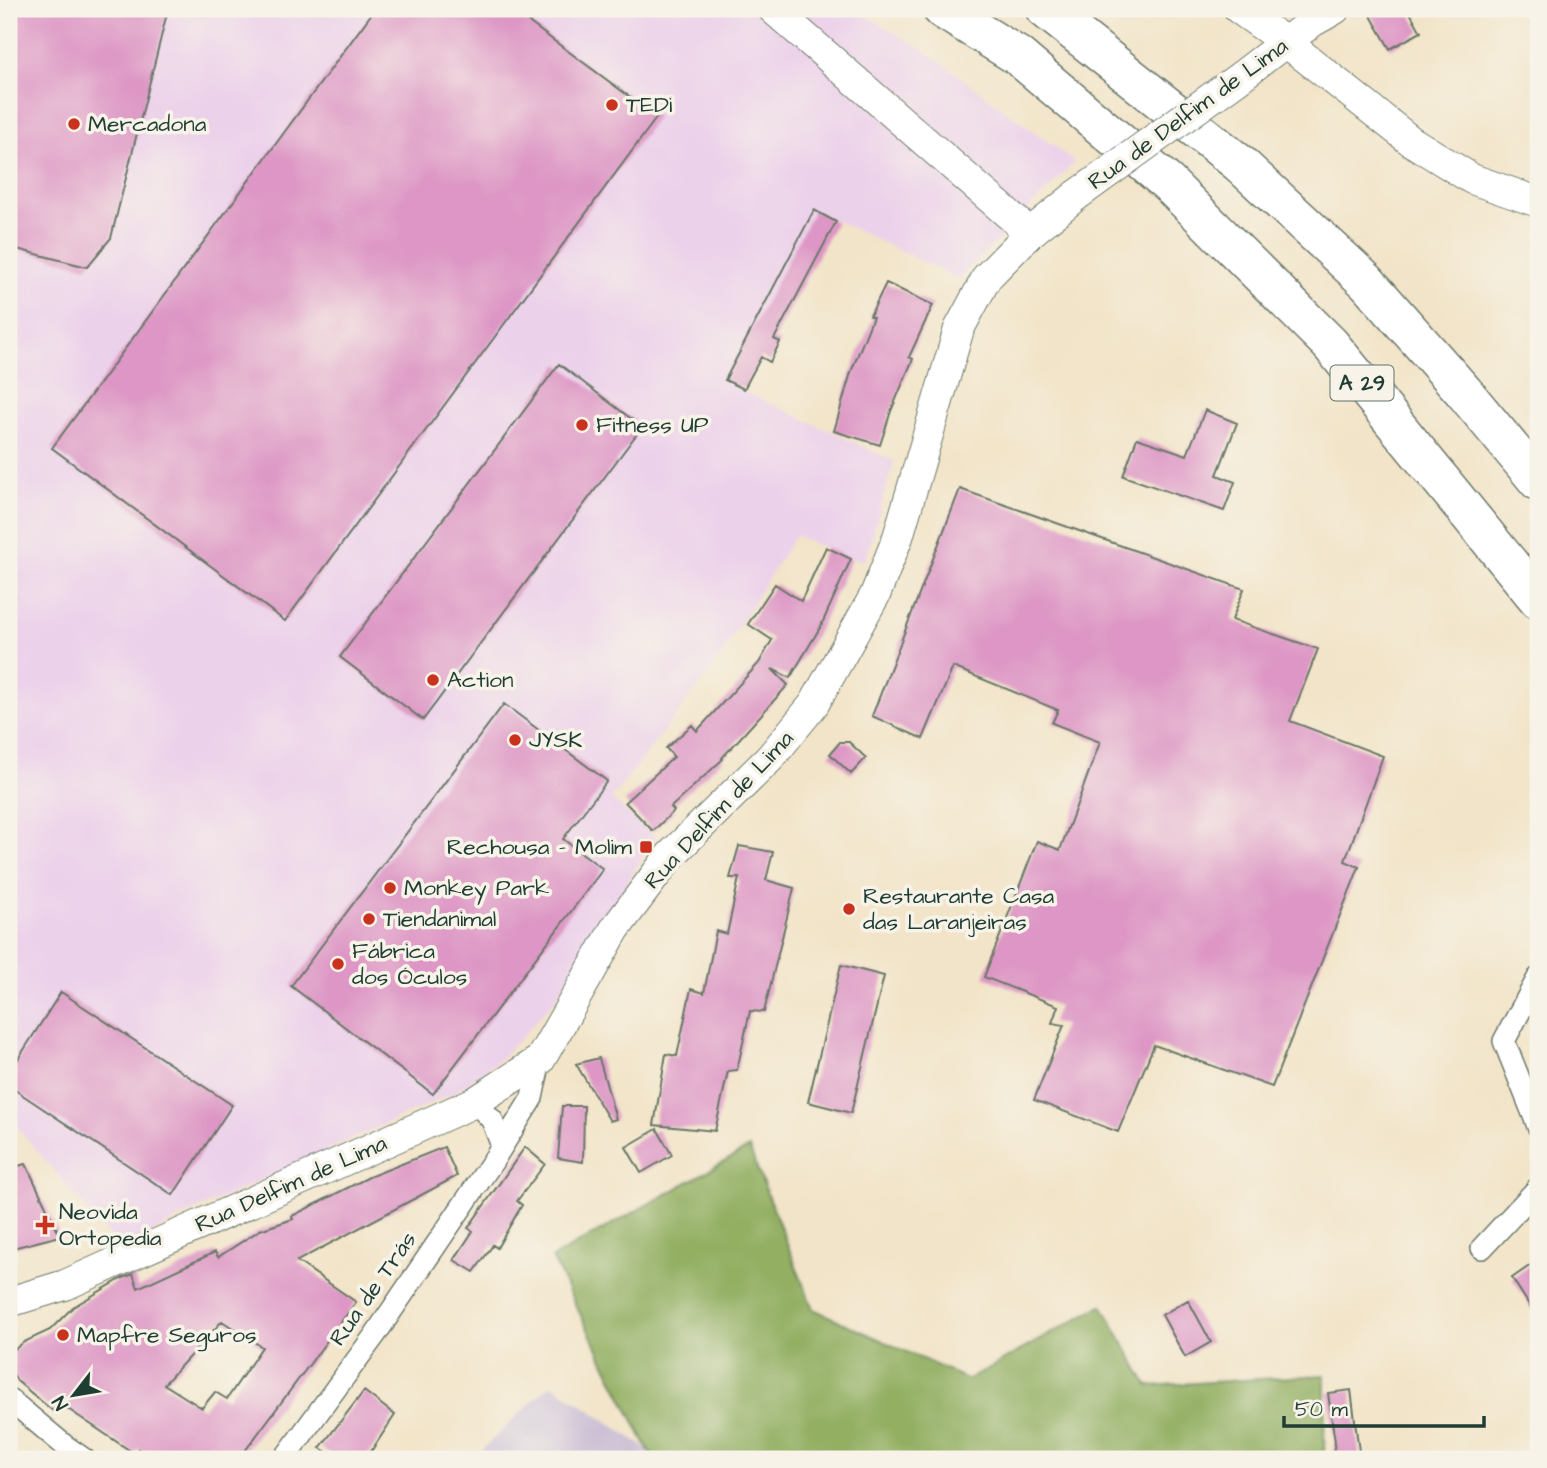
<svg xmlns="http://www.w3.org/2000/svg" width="1547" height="1468" viewBox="0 0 1547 1468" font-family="'Architects Daughter',sans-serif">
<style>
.built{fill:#ecd1ea}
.industrial{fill:#cbbfd5}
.forest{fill:#92af62;stroke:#58764b;stroke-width:2}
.building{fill:#dd96c5;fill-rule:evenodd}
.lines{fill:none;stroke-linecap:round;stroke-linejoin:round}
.street-casing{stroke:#697768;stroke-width:24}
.secondary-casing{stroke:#697768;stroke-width:32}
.highway-casing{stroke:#697768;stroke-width:41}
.street{stroke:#fff;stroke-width:21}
.secondary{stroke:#fff;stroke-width:30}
.highway{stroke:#fff;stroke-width:38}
.secondary-bridge-casing{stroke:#697768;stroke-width:32;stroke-linecap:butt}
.secondary-bridge{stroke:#fff;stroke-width:30}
.poi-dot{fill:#c8321e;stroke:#f7f3e8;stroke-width:2.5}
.labels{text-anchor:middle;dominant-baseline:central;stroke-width:7;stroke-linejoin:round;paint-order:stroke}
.shield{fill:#f7f3e8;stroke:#60746a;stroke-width:2}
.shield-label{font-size:21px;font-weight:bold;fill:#1f3d34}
.poi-label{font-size:23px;fill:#1f3d34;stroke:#f7f3e8;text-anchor:start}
.street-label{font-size:23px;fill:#1f3d34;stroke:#f7f3e8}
</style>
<rect width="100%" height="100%" fill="#f7f3e8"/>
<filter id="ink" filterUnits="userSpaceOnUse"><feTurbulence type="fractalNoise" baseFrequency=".0143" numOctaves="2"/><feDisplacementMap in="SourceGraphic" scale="14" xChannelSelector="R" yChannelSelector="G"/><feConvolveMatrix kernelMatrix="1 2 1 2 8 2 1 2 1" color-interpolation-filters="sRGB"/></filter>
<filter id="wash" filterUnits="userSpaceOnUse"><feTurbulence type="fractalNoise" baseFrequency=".00686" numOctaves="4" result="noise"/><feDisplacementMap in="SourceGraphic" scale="28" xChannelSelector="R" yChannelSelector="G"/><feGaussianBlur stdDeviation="1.57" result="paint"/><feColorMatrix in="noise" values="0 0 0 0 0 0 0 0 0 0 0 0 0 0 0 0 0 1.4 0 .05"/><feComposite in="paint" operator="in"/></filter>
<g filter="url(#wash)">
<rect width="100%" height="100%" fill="#f2e4c8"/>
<!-- built -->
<path class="built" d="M9 9H854L925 51 1075 162 959 279 814 210 730 385 894 461 865 560 851 559 795 535 714 666 611 799 655 837 556 998 520 1039 499 1060 455 1092 198 1209 121 1249 9 1118Z"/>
<!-- industrial -->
<path class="industrial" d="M551 1384 663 1459H472Z"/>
<!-- forest -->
<path class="forest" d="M749 1148 813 1309 968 1380 1102 1305 1148 1386 1325 1375 1324 1459H653L552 1258Z"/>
<g id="blocks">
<!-- building -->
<path class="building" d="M9 9H168L111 238 87 267 9 247Z
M375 9H511L657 117 285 621 52 448Z
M1367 9H1408L1421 32 1390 49Z
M814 210 836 222 774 339 780 342 770 362 761 357 744 389 725 380Z
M886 283 933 305 909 357 913 359 891 411 880 445 834 431 851 372 873 317 870 316Z
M559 364 642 427 423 720 340 657Z
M1205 410 1237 423 1217 475 1235 482 1224 511 1123 476 1137 438 1187 455Z
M960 489 1244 589 1232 620 1318 649 1290 721 1383 756 1345 861 1359 867 1272 1087 1154 1045 1118 1132 1034 1100 1064 1025 1052 1023 1058 1006 984 977 1037 841 1060 850 1100 742 1052 723 1058 710 953 667 923 739 872 716Z
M826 547 851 559 821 626 790 678 772 669 788 685 722 758 723 759 671 807 674 811 653 831 625 802 674 757 666 748 692 725 697 731 759 663 772 640 748 624 775 584 801 601Z
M504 704 607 781 563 839 603 869 433 1094 291 986Z
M840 742H849L866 758 851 774 830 754Z
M739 846 773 852 766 880 794 888 764 1012 750 1011 737 1070 728 1071 715 1131 654 1125 666 1054 677 1056 691 989 704 993 716 931 727 934 739 878H730Z
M841 965 884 976 851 1113 808 1102Z
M61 992 232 1105 173 1195 9 1086V1073Z
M599 1058 616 1119 610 1121 576 1064Z
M562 1106H584L583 1162 558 1158Z
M657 1129 672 1155 641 1173 626 1147Z
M444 1147 457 1176 297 1261 356 1302 239 1459H154L138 1449 135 1454 59 1403 53 1411 17 1381 9 1367 12 1351 24 1342 50 1330 73 1307 121 1279 133 1274 138 1288 215 1252 218 1257 260 1230 293 1219 292 1216 369 1177ZM222 1321 262 1347 227 1399 215 1392 202 1408 164 1384Z
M525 1147 545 1164 517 1201 522 1205 497 1248 493 1245 474 1272 454 1260 473 1231 468 1228Z
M26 1164 60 1236 9 1249V1168Z
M1538 1260V1319L1512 1278Z
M1188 1300 1211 1342 1185 1357 1162 1315Z
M1351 1390 1360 1459H1332L1335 1442 1328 1393Z
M364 1391 395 1415 366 1459H339L320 1448Z"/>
</g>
</g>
<g filter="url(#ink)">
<use href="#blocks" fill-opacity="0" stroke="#697768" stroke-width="2"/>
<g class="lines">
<defs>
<path id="street" d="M1538 978 1504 1041 1538 1126
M475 1102 492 1120 502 1146
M1482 1248 1538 1188
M9 1399 64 1445 84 1459
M284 1459 375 1335 493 1161 532 1098 540 1060"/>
<path id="secondary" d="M773 9 1030 233
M1239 9 1287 43 1411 141 1472 179 1538 202
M1240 77 1312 22 1335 9
M9 1302 65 1285 475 1102 540 1060 615 929 670 856 770 758 814 704 875 595 898 537 959 329 987 277 1030 233 1077 195"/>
<path id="highway" d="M942 9 1018 56 1168 183 1330 344 1538 599
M1045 9 1240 164 1367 282 1464 392 1538 481"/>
</defs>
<!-- street casing -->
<use href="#street" class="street-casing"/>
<!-- secondary casing -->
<use href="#secondary" class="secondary-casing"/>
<!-- highway casing -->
<use href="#highway" class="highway-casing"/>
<!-- street -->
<use href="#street" class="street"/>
<!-- secondary -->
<use href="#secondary" class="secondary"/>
<!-- highway -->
<use href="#highway" class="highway"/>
<defs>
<path id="secondary-bridge" d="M1077 195 1240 77"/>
</defs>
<!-- secondary-bridge casing -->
<use href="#secondary-bridge" class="secondary-bridge-casing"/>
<!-- secondary-bridge -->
<use href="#secondary-bridge" class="secondary-bridge"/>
</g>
</g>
<!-- markers -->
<g class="poi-dot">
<circle cx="612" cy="105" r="7"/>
<circle cx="74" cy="124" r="7"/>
<circle cx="582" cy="425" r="7"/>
<circle cx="433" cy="680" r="7"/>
<circle cx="515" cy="740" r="7"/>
<rect x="639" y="840" width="14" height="14" rx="3.5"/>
<circle cx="390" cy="888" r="7"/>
<circle cx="849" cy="909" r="7"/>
<circle cx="369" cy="919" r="7"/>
<circle cx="338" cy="964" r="7"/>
<path d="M41.5 1214.5h7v7h7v7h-7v7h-7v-7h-7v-7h7z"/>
<circle cx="63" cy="1335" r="7"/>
</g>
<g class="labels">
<!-- shield labels -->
<rect class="shield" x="1330.5" y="365.5" width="63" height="35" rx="5"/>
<g class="shield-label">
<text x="1362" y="383">A 29</text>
</g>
<!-- poi labels -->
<g class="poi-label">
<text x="626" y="105">TEDi</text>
<text x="88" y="124">Mercadona</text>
<text x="596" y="425">Fitness UP</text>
<text x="447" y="680">Action</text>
<text x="529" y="740">JYSK</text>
<text x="632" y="847" text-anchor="end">Rechousa - Molim</text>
<text x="404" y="888">Monkey Park</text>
<text x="863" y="896">Restaurante Casa<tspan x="863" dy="26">das Laranjeiras</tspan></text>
<text x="383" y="919">Tiendanimal</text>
<text x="352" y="951">Fábrica<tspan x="352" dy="26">dos Óculos</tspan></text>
<text x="59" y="1212">Neovida<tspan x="59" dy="26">Ortopedia</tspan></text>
<text x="77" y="1335">Mapfre Seguros</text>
</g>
<!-- street labels -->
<g class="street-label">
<text transform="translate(1188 114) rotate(-36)">Rua de Delfim de Lima</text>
<text transform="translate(719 810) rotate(-47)">Rua Delfim de Lima</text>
<text transform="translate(291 1184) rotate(-24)">Rua Delfim de Lima</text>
<text transform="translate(373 1289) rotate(-55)">Rua de Trás</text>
</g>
</g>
<!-- margin -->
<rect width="1547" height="1468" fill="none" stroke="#f7f3e8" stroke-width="35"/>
<!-- north arrow -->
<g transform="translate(74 1395) rotate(239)" stroke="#f7f3e8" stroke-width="5" paint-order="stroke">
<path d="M0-5L12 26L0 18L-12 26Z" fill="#1f3d34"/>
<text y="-10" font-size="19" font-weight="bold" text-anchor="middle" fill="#1f3d34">N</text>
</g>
<!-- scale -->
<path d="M1284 1416v10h200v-10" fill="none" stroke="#1f3d34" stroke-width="3.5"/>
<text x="1295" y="1416" font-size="21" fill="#1f3d34" stroke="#f7f3e8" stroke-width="5" paint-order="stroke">50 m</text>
</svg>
